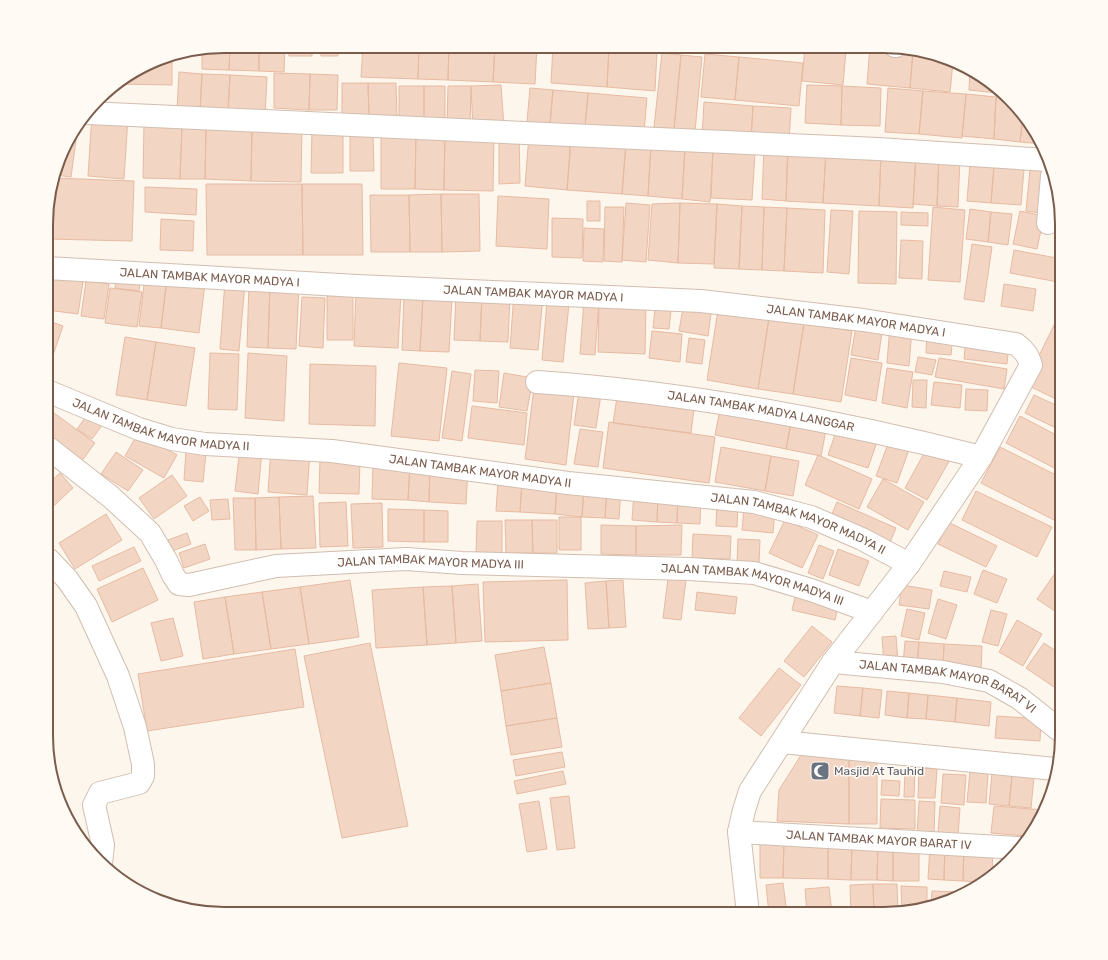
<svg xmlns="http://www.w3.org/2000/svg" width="1108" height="960" viewBox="0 0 1108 960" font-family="Rubik,sans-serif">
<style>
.building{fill:#f3d5c3;stroke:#e6bba3}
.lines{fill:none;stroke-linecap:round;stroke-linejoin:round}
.minor-casing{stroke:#d1beb0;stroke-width:24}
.minor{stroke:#fff;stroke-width:22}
.labels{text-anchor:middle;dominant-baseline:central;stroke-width:3;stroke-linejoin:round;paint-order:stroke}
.street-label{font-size:12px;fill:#7a5c4d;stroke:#fffaf3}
.worship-label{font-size:12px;fill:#5b616d;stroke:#fffaf3;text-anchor:start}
.rim{fill:none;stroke:#7a5c4d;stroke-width:2}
</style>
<rect width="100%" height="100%" fill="#fdf6ec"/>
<!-- building -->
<path class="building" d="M224 46H230L229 70 202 69V50Z
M230 46H259V71L229 70Z
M259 46H285L284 72 259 71Z
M289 46H312V56H289Z
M321 46H338V56H321Z
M363 46H419L418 79 361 77Z
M419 46H449L448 80 418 79Z
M449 46H495L493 82 448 80Z
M495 46H537L535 84 493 82Z
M553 46 609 47 607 87 551 83Z
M870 46 906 49 913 51 910 88 867 84Z
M609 47 657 50 655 91 607 87Z
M805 47 846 50 843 85 802 81Z
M913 51 953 62 950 92 910 88Z
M662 53 681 55 674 129 654 127Z
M705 54 739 57 735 100 701 97Z
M172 55V85L116 84 166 56Z
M681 55 702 57 695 131 674 129Z
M739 57 803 63 799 106 735 100Z
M970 70 998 89 997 93 969 90Z
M179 72 202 74 200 111 177 110Z
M274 73 310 74 309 110 274 108Z
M202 74 230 75 228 112 200 111Z
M310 74 338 75 337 110H309Z
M230 75 267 77 265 115 228 112Z
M342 83H368L369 117H342Z
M368 83H396L397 116 369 117Z
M501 85 504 127 473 129 471 86Z
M807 85 842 86 841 125 805 123Z
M399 86H424V118H399Z
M424 86H445V118H424Z
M448 86H471L470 127 447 126Z
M842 86 881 88 880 126 841 125Z
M530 88 553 90 550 124 527 122Z
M888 88 923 91 919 134 885 132Z
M553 90 588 93 585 127 550 124Z
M923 91 966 94 962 138 919 134Z
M588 93 647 98 644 132 585 127Z
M966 94 996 97 994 139 962 136Z
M996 97 1010 99 1023 117 1020 142 994 139Z
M704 102 753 106 751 140 702 137Z
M753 106 791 108 789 143 751 140Z
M92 114 128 117 124 179 88 176Z
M1023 117 1043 144 1020 142Z
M144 124 182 125 180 179 143 178Z
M78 125 71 177 56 175 70 135Z
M182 125 206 126 205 179H180Z
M206 126H252L251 181 205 179Z
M252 126 302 128 301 182 251 181Z
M312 130 343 131V173H311Z
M381 131H416L415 189H381Z
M416 131 445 133 444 190 415 189Z
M350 133H373L374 171H350Z
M445 133H494L493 191 444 190Z
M519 133 520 183 499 184V134Z
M529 135 571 138 567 190 525 186Z
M571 138 626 143 622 194 567 190Z
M626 143 651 145 648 196 622 194Z
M651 145 685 148 682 199 648 196Z
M764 147 788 148 786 201 762 199Z
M685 148 713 150 710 202 682 199Z
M788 148 826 150 823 203 786 201Z
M713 150 755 153 752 200 711 198Z
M826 150 881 153 879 206 823 203Z
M881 153 916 155 913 208 879 206Z
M916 155 939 156 937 206 913 204Z
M939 156 960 158 958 207 937 206Z
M1031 160 1046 162 1041 213 1026 211Z
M970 164 994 166 991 203 967 201Z
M994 166 1024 169 1021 205 991 203Z
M55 178 134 181 132 241 47 239 48 200Z
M206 184H302L303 255H207Z
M302 184H362L363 255H303Z
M145 187 197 189 196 215 145 212Z
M441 194 442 252H410L409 195Z
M441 194H479L480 251 442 252Z
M370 195H409L410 252H371Z
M498 196 549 199 547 249 496 246Z
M587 201H600V221H587Z
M626 203 650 205 646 262 622 260Z
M680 203 717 204 714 264 678 263Z
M680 203 678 263 648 260 652 204Z
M717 204 742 206 739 269 714 268Z
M742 206 764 207 762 270 739 269Z
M605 207H624L622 262 604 261Z
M764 207 787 208 784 271 762 270Z
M933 207 965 210 960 282 928 280Z
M787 208 825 210 823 273 784 271Z
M970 209 991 212 988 242 966 239Z
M831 210 853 211 849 274 827 272Z
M859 211 897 212 896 284 858 283Z
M1020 211 1044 216 1037 249 1013 244Z
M901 212 928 213V226L901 225Z
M991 212 1012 214 1008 245 988 242Z
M552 218 583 219 582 258 552 257Z
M161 219 194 221 193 251 160 250Z
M584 228 604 229 603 262 583 261Z
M901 240 923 241 922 279 899 278Z
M972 244 992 247 984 302 964 299Z
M1014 250 1062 259 1058 282 1010 273Z
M47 271 84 275 78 314 47 310Z
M117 272 141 276 139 291 115 288Z
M145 276 167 279 161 328 139 326Z
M167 279 205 283 199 333 161 328Z
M86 281 109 284 104 319 81 316Z
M225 281 245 283 239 351 220 349Z
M249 283 270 284 268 348 247 347Z
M270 284 299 285 296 349 268 348Z
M1004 284 1036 289 1033 311 1001 306Z
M110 288 142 292 137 327 105 323Z
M356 291 401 294 398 348 354 346Z
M327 293H353V340H327Z
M456 293 482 295 480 341 454 340Z
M514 293 543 296 538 350 510 348Z
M404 295 423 297 420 351 402 350Z
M482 295 510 296 508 342 480 341Z
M302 297 325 298 323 348 299 346Z
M423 297 452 298 449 352 420 351Z
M584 300 599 301 595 355 580 354Z
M599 300 646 302 645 354 598 352Z
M656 300 672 301 669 329 653 328Z
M547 302 569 304 563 362 542 360Z
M684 302 712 306 708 336 679 331Z
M718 310 769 318 758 389 707 380Z
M1060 313 1062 314V402L1025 384Z
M769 318 804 323 793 394 758 389Z
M49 321 63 326 50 364 47 363V327Z
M857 321 883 326 878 360 851 355Z
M804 323 852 331 841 402 793 394Z
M890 326 912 328 909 366 887 363Z
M652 331 682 334 680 362 649 358Z
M927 333 953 335 951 355 926 353Z
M125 337 156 342 147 400 116 395Z
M689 338 705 340 702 364 686 362Z
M966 338 1009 343 1007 364 964 359Z
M156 342 195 348 186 406 147 400Z
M210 353 239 354 237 410 208 409Z
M248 353 287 356 284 421 245 418Z
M918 357 936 360 932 375 915 372Z
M851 358 882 363 876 401 845 395Z
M939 358 1007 369 1004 389 935 377Z
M399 363 447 368 439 441 391 436Z
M310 364 376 366 375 426 309 424Z
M887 368 913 372 907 408 882 403Z
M475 370 499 371 497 403 473 401Z
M452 371 471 374 462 441 442 438Z
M504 373 533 378 527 411 499 407Z
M913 380H927L926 408 912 407Z
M934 382 962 385 960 408 931 405Z
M534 388 574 393 566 465 525 459Z
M966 389 988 390 987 411 965 410Z
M579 391 601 394 596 428 574 425Z
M618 391 695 401 691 433 613 423Z
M1034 395 1062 408V431L1025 413Z
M721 404 792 418 786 449 715 435Z
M472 406 527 413 524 445 468 438Z
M90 411 105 421 92 439 77 429Z
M54 413 95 443 81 462 47 437V423Z
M1020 416 1062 438V472L1006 443Z
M792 418 827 425 821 456 786 449Z
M609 422 715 437 709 483 603 468Z
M838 426 878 439 868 468 828 455Z
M580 429 603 432 598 467 574 464Z
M138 433 177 455 164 478 125 456Z
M891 436 911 444 897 483 876 476Z
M928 446 951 458 927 500 905 488Z
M721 447 771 456 765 491 715 482Z
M1000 447 1062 478V524L981 483Z
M240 448 262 450 258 494 235 491Z
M271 448 310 451 307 495 268 492Z
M186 451 206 453 203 482 184 480Z
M116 452 143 470 128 491 101 474Z
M818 455 872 479 859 509 805 485Z
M771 456 799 461 793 496 765 491Z
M320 459 360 461 359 494 319 493Z
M373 464 410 466 408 500 372 499Z
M410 466 430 467 429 502 408 500Z
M430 467 468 469 466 504 429 502Z
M60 473 73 488 47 512V485Z
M172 475 187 496 154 519 139 498Z
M883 479 924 502 908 530 867 507Z
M498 481 522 482 520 512 496 511Z
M522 482 557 485 555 514 520 512Z
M557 485 584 487 582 517 555 514Z
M584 487 607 488 605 518 582 517Z
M607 488 621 489 619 519 605 518Z
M976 491 1052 527 1037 557 962 520Z
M634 493 658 495 657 522 632 520Z
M658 495 678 496 677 523 657 522Z
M313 496 316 548 281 549 279 497Z
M678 496 701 497 700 524 677 523Z
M200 497 209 511 193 521 184 506Z
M279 497 281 549 256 550 255 498Z
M233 498H255L256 550H235Z
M228 499 230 519 212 520 210 500Z
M717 501 738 502 737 527 716 526Z
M346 502 348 546 320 547 319 503Z
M837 502 896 528 888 547 829 521Z
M382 503 383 547 353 548 351 504Z
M744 507 775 509 773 533 742 530Z
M388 509 424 510V542L388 541Z
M424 510 448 511V542H424Z
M106 514 122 540 75 569 59 543Z
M559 517H581V550H559Z
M505 520H532L533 553H506Z
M532 520H557V553H533Z
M785 520 818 535 802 568 769 553Z
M477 521H502V555L476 554Z
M948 522 997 546 986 567 938 544Z
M601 525 636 526V555L601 554Z
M682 525 681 555H636V526Z
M187 533 191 544 172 551 168 540Z
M693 534 731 536 730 559 692 558Z
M738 539 760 540 759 564 737 563Z
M205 544 210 559 184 568 179 553Z
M819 545 834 551 823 579 808 573Z
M134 547 141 561 99 581 92 566Z
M838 549 869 561 859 586 829 575Z
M1060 566 1062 567V616L1037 599Z
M143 568 158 600 112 622 97 589Z
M983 570 1007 579 997 603 974 594Z
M944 571 971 577 967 592 940 586Z
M668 578 686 580 681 620 663 618Z
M350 580 359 637 309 644 300 587Z
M567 580 568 640 485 642 483 582Z
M623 580 626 627 609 628 606 581Z
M606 581 609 628 588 629 585 583Z
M478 584 482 641 456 643 452 586Z
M902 585 932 590 929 609 899 605Z
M452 586 456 643 427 645 423 587Z
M300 587 309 644 271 649 262 592Z
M423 587 427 645 376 648 372 590Z
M262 592 271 649 234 654 225 597Z
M697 592 737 597 735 614 695 610Z
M796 593 839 603 835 620 792 610Z
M225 597 234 654 203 659 194 602Z
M938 599 957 605 946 639 928 633Z
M907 609 925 613 919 640 901 636Z
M991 610 1007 614 998 646 982 642Z
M173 618 183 656 161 661 151 623Z
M1017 620 1042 634 1023 666 999 652Z
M812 626 832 642 804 677 784 661Z
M896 636 898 663 884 665 882 637Z
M905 641 919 642 917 666 903 665Z
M919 642 944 644 943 667 917 666Z
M370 643 408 826 342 838 304 656Z
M1044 643 1062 655V682L1057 689 1026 668Z
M944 644 982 646 981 670 943 667Z
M544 647 551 683 501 691 495 655Z
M295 649 304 707 147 731 138 674Z
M779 668 801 685 761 736 739 718Z
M551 683 557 718 506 726 501 691Z
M837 686 863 688 860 716 834 713Z
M863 688 882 690 879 718 860 716Z
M887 691 909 693 907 718 885 715Z
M909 693 928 695 926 719 907 718Z
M928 695 957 698 955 722 926 719Z
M957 698 991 702 989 726 955 722Z
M997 716 1041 719 1040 741 995 738Z
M557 718 562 747 511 755 506 726Z
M562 752 565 767 516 776 513 760Z
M803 752H849V824L777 821 779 790Z
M849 752 877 753V824H849Z
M919 768 937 769 935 798H918Z
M905 770 915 771 914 797H904Z
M563 771 566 784 517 794 514 781Z
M970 771 988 773 986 803 967 802Z
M992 773 1012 775 1009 806 989 804Z
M943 774 966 775 964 805 941 803Z
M1012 775 1034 777 1031 808 1009 806Z
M882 780 900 781 899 796 881 795Z
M569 796 575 848 557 850 550 798Z
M881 799 915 800V829L880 828Z
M539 801 547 849 527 852 519 804Z
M919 801 935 802 934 834H917Z
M940 806 960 808 958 835 938 833Z
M994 806 1044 810 1027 836 991 833Z
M760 841H784L783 878H760Z
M784 841 828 842V879L783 878Z
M828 842H852L851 880 828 879Z
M852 842 878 843 877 880H851Z
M878 843H893V881L877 880Z
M893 843H919V881H893Z
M930 845 945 846 944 880 928 879Z
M945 846H964L963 881 944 880Z
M964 846 993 848 992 875 982 882 963 881Z
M783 883 787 914H769L766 885Z
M873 884H897L898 913 874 914Z
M873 884 874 914H851L850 885Z
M901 886 927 887V905L902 912Z
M829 887 832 914H807L805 889Z
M932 891 960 892V897L931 904Z"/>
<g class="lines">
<defs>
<g id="minor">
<path d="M895 46H896"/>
<path d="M88 113 878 149 1048 160"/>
<path d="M1048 223 1052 176"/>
<path id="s1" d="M47 268 357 286 701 301 863 320 1016 344C1024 350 1028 355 1031 365L981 457 909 564 833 662 750 791 744 810 739 832 748 914"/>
<path id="s2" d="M537 382C687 392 835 420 981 457"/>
<path id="s3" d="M47 391 139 429 172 439 205 444 332 451 568 483 754 502 811 517 862 539 909 564"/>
<path id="s4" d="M47 447 111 497 150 533 166 560 173 575 179 584 189 585 276 566 406 559 462 563 689 569 754 573 811 590 872 612"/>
<path d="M49 560 67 579 86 606 118 676 135 727 143 764V776L139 783 100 793 94 805 103 845 101 864"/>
<path id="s5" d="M833 662 943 672 989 681 1019 698 1062 732"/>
<path d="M782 742 1055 769"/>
<path id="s6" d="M739 832 1019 848"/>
</g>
</defs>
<!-- minor casing -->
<use href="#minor" class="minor-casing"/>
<!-- minor -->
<use href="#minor" class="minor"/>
</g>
<!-- icons -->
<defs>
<symbol id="mosque-square" viewBox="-11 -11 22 22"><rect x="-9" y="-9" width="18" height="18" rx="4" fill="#6b7280" stroke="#fffaf3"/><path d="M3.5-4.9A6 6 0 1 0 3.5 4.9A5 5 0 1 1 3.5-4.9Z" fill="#fff"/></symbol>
</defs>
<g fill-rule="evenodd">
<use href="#mosque-square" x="809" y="760" width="22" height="22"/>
</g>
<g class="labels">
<!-- street labels -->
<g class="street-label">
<text stroke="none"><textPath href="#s1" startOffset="163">JALAN TAMBAK MAYOR MADYA I</textPath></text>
<text stroke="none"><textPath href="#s1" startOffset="487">JALAN TAMBAK MAYOR MADYA I</textPath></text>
<text stroke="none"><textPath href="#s1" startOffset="811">JALAN TAMBAK MAYOR MADYA I</textPath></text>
<text stroke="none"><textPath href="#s2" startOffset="226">JALAN TAMBAK MADYA LANGGAR</textPath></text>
<text stroke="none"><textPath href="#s3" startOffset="120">JALAN TAMBAK MAYOR MADYA II</textPath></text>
<text stroke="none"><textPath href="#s3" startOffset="444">JALAN TAMBAK MAYOR MADYA II</textPath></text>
<text stroke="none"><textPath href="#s3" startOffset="768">JALAN TAMBAK MAYOR MADYA II</textPath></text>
<text stroke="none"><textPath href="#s4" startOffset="447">JALAN TAMBAK MAYOR MADYA III</textPath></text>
<text stroke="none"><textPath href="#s4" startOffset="771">JALAN TAMBAK MAYOR MADYA III</textPath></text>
<text stroke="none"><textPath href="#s5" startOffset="119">JALAN TAMBAK MAYOR BARAT VI</textPath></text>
<text stroke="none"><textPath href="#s6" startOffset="140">JALAN TAMBAK MAYOR BARAT IV</textPath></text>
</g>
<!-- worship labels -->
<g class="worship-label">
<text x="834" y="771">Masjid At Tauhid</text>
</g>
</g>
<!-- crop -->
<path d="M0 0H1108V960H0ZM224 53H884A171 171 0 0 1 1055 224V736A171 171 0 0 1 884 907H224A171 171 0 0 1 53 736V224A171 171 0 0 1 224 53Z" fill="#fffaf3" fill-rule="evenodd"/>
<path class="rim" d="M224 53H884A171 171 0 0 1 1055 224V736A171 171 0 0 1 884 907H224A171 171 0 0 1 53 736V224A171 171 0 0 1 224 53Z"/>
</svg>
